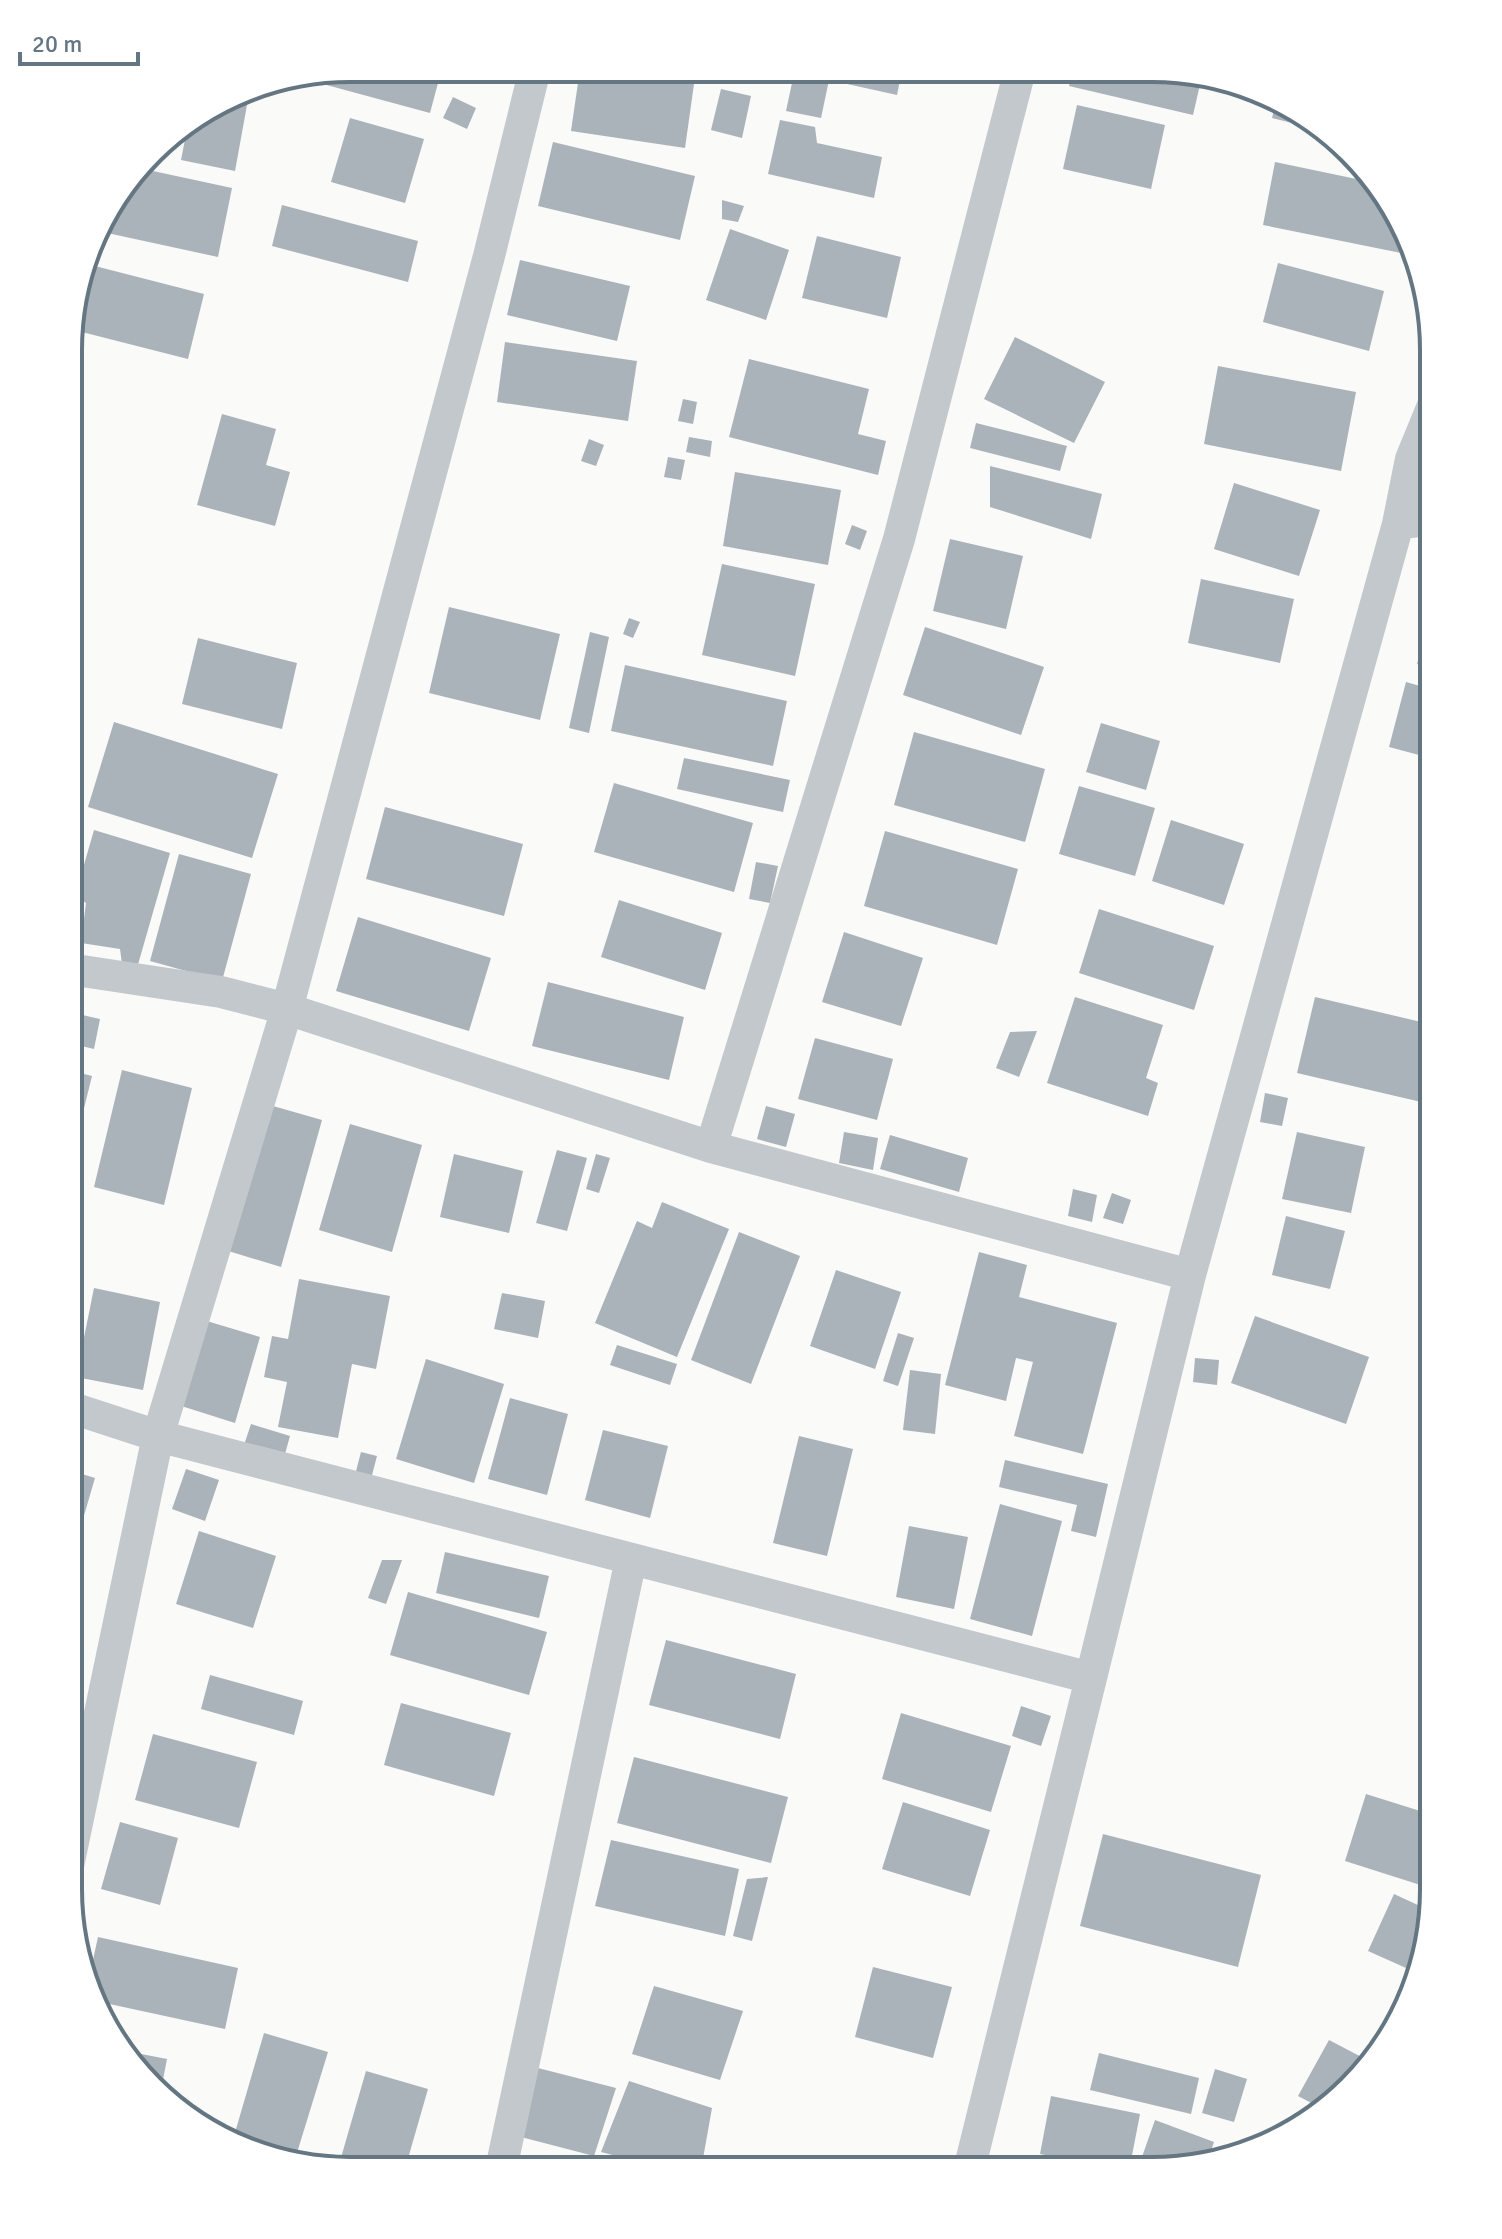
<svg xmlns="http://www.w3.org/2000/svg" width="1502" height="2239" viewBox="0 0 1502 2239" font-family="Signika,sans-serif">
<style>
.building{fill:#aab3b9}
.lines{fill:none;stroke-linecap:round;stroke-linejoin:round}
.minor{stroke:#c3c8cc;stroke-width:32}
.rim{fill:none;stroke:#657683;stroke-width:4}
</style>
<rect width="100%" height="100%" fill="#fafaf8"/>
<!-- building -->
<path class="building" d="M350 68H442L430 113 297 77Z
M580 69 694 84 685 148 571 131Z
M795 69 902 70 897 95 829 80 821 118 786 111Z
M1073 70H1190L1202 76 1193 115 1069 86Z
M721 89 751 96 742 138 711 130Z
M243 92 249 94 235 171 181 160 188 124Z
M453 97 476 108 467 129 443 118Z
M1077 105 1165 125 1151 189 1063 169Z
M1275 106 1324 126 1328 132 1272 118Z
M350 118 424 139 405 203 331 182Z
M780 120 815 127 817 143 882 157 874 198 768 174Z
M553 142 695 176 680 240 538 206Z
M1275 162 1366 181 1405 231 1401 253 1263 225Z
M139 168 232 188 218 257 98 231 106 209Z
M722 200 744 206 738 222 722 219Z
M282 205 418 241 408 282 272 246Z
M730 229 789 250 766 320 706 300Z
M817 236 901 257 887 318 802 298Z
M520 260 630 286 617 341 507 315Z
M1278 263 1384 291 1369 351 1263 322Z
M91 265 204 294 188 359 74 330Z
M1015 337 1105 382 1074 443 984 399Z
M505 342 637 361 628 421 497 402Z
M749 359 869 389 858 434 886 441 878 475 729 437Z
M1218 366 1356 392 1341 471 1204 444Z
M683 399 697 402 693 424 678 421Z
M222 414 276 429 266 465 290 472 275 526 197 505Z
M976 423 1067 446 1060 471 970 448Z
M689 437 712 441 710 457 686 452Z
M589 439 604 445 596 466 581 461Z
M668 457 685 460 681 480 664 477Z
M990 466 1102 494 1091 539 990 507Z
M735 472 841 490 828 565 723 546Z
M1234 483 1320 510 1299 576 1214 549Z
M852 525 867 531 860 550 845 544Z
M950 539 1023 556 1006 629 933 611Z
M722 564 815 584 795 676 702 655Z
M1201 579 1294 599 1280 663 1188 643Z
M70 601 76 603 71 623H70Z
M1433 602H1434V669L1417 664Z
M449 607 560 634 540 720 429 693Z
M629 618 640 622 633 638 623 634Z
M925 627 1044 667 1021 735 903 695Z
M590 632 609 637 589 733 569 728Z
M198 638 297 663 282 729 182 704Z
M625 665 787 701 773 766 611 731Z
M1406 682 1434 690V759L1389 747Z
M114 722 278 774 252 858 88 807Z
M1101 723 1160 741 1146 790 1086 772Z
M914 732 1045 769 1025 842 894 805Z
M684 758 790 780 783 812 677 789Z
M614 783 753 823 734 892 594 852Z
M1079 786 1155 808 1135 876 1059 854Z
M385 807 523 844 504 916 366 879Z
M1171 820 1244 844 1224 905 1152 881Z
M94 830 170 853 137 968 122 964 120 949 81 943 86 903 75 896Z
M885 831 1018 869 997 945 864 906Z
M179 854 251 874 222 981 150 961Z
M756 862 778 866 770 903 749 899Z
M619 900 722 933 705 990 601 957Z
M1099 909 1214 946 1194 1010 1079 973Z
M358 917 491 958 469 1031 336 991Z
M844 932 923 958 901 1026 822 1002Z
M548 982 684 1017 669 1080 532 1046Z
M1075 997 1163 1025 1146 1078 1158 1083 1148 1116 1047 1083Z
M1315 997 1434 1025V1105L1297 1073Z
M69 1012 100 1019 94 1049 69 1043Z
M1037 1031 1019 1077 996 1068 1010 1032Z
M815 1038 893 1059 877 1120 798 1099Z
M69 1070 92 1076 72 1157 69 1156Z
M122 1070 192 1088 164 1205 94 1187Z
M1265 1093 1288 1098 1282 1126 1260 1122Z
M266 1104 322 1120 281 1267 225 1250Z
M766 1106 795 1114 786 1147 757 1139Z
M350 1124 422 1145 392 1252 319 1230Z
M844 1132 878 1138 873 1170 839 1163Z
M1297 1132 1365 1147 1351 1213 1282 1199Z
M890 1135 968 1158 959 1192 880 1169Z
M557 1150 587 1158 567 1231 536 1223Z
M454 1154 523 1171 509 1233 440 1217Z
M596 1154 610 1158 599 1193 586 1189Z
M1073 1189 1097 1195 1092 1222 1068 1216Z
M1112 1193 1131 1200 1123 1224 1103 1218Z
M662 1202 729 1229 677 1357 595 1323 637 1221 652 1228Z
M1286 1216 1345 1231 1330 1289 1272 1275Z
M69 1218 77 1220 70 1246H69Z
M739 1232 800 1256 751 1384 691 1360Z
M979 1252 1027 1265 1019 1297 1117 1323 1083 1454 1014 1436 1033 1362 1016 1358 1006 1401 945 1385Z
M836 1270 901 1292 875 1369 810 1346Z
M299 1279 390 1296 376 1369 352 1364 338 1438 278 1427 287 1382 264 1377 272 1336 288 1339Z
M94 1288 160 1302 143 1390 76 1377Z
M502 1293 545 1301 538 1338 494 1329Z
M1255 1316 1369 1357 1346 1424 1231 1383Z
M200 1319 260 1337 235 1423 175 1404Z
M898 1333 914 1338 898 1386 883 1381Z
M617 1345 677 1364 670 1385 610 1365Z
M1195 1358 1219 1360 1217 1385 1193 1382Z
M426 1359 504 1384 474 1483 396 1459Z
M910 1370 941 1374 935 1434 903 1430Z
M510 1398 568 1414 547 1495 488 1479Z
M251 1424 290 1436 283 1461 243 1448Z
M603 1430 668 1446 650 1518 585 1500Z
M799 1436 853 1449 827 1556 773 1543Z
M361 1452 377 1456 371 1479 355 1475Z
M1005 1460 1108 1484 1096 1537 1071 1531 1077 1505 999 1487Z
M186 1469 219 1480 205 1521 172 1509Z
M69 1470 95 1478 69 1567Z
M1000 1504 1062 1521 1032 1636 970 1619Z
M909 1526 968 1537 954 1609 896 1597Z
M199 1531 276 1556 253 1628 176 1604Z
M445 1552 549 1576 539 1618 436 1593Z
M382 1560H402L386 1604 368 1598Z
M408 1592 547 1632 529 1695 390 1655Z
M666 1640 796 1674 780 1739 649 1705Z
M210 1675 303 1701 294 1735 201 1709Z
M401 1703 511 1733 494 1796 384 1765Z
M1021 1706 1051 1716 1041 1746 1012 1736Z
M901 1713 1011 1746 991 1812 882 1779Z
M153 1734 257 1762 239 1828 135 1800Z
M634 1757 788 1797 771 1863 617 1823Z
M1366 1794 1433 1815V1889L1345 1861Z
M903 1802 990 1830 970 1896 882 1869Z
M120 1822 178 1838 160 1905 101 1889Z
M1103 1834 1261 1875 1238 1967 1080 1926Z
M611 1840 739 1869 725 1936 595 1906Z
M768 1877 752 1941 733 1936 747 1879Z
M1394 1894 1433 1912 1425 1951 1415 1972 1368 1951Z
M98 1937 238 1968 225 2029 91 2000 87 1987Z
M873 1967 952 1987 933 2058 855 2037Z
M654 1986 743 2011 720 2080 632 2054Z
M264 2033 328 2052 296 2156 234 2136Z
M1329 2040 1373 2063 1317 2106 1298 2096Z
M131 2052 167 2059 161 2090Z
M1099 2053 1199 2078 1191 2114 1090 2090Z
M538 2068 616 2088 594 2156 521 2137Z
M1215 2069 1247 2079 1234 2122 1202 2113Z
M366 2071 428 2089 405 2169 338 2168Z
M629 2081 712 2108 701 2170H670L601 2152Z
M1051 2096 1140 2114 1129 2171 1040 2154Z
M1155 2120 1214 2142 1208 2160 1137 2171Z
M1275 2127 1285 2130 1270 2142Z
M548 2160 582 2168V2169H546Z"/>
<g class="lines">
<!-- minor -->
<path class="minor" d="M535 69 489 256 287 1009 158 1436 1091 1678 1190 1275 1398 524 1411 459 1434 403
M1398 524 1434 519
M69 969 221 992 287 1009 711 1147 1190 1275
M711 1147 899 539 1020 70
M68 1866 158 1436 69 1407
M501 2169 631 1559
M969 2170 1091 1678"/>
</g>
<!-- crop -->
<path d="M0 0H1502V2239H0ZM350 82H1152A268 268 0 0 1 1420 350V1889A268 268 0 0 1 1152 2157H350A268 268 0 0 1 82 1889V350A268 268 0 0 1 350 82Z" fill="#fff" fill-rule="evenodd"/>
<path class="rim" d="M350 82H1152A268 268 0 0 1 1420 350V1889A268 268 0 0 1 1152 2157H350A268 268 0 0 1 82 1889V350A268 268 0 0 1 350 82Z"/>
<!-- scale -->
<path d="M20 52v12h118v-12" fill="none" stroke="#657683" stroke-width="4"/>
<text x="32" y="52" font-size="24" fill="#657683" stroke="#ffffff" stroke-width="6" paint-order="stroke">20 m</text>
</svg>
